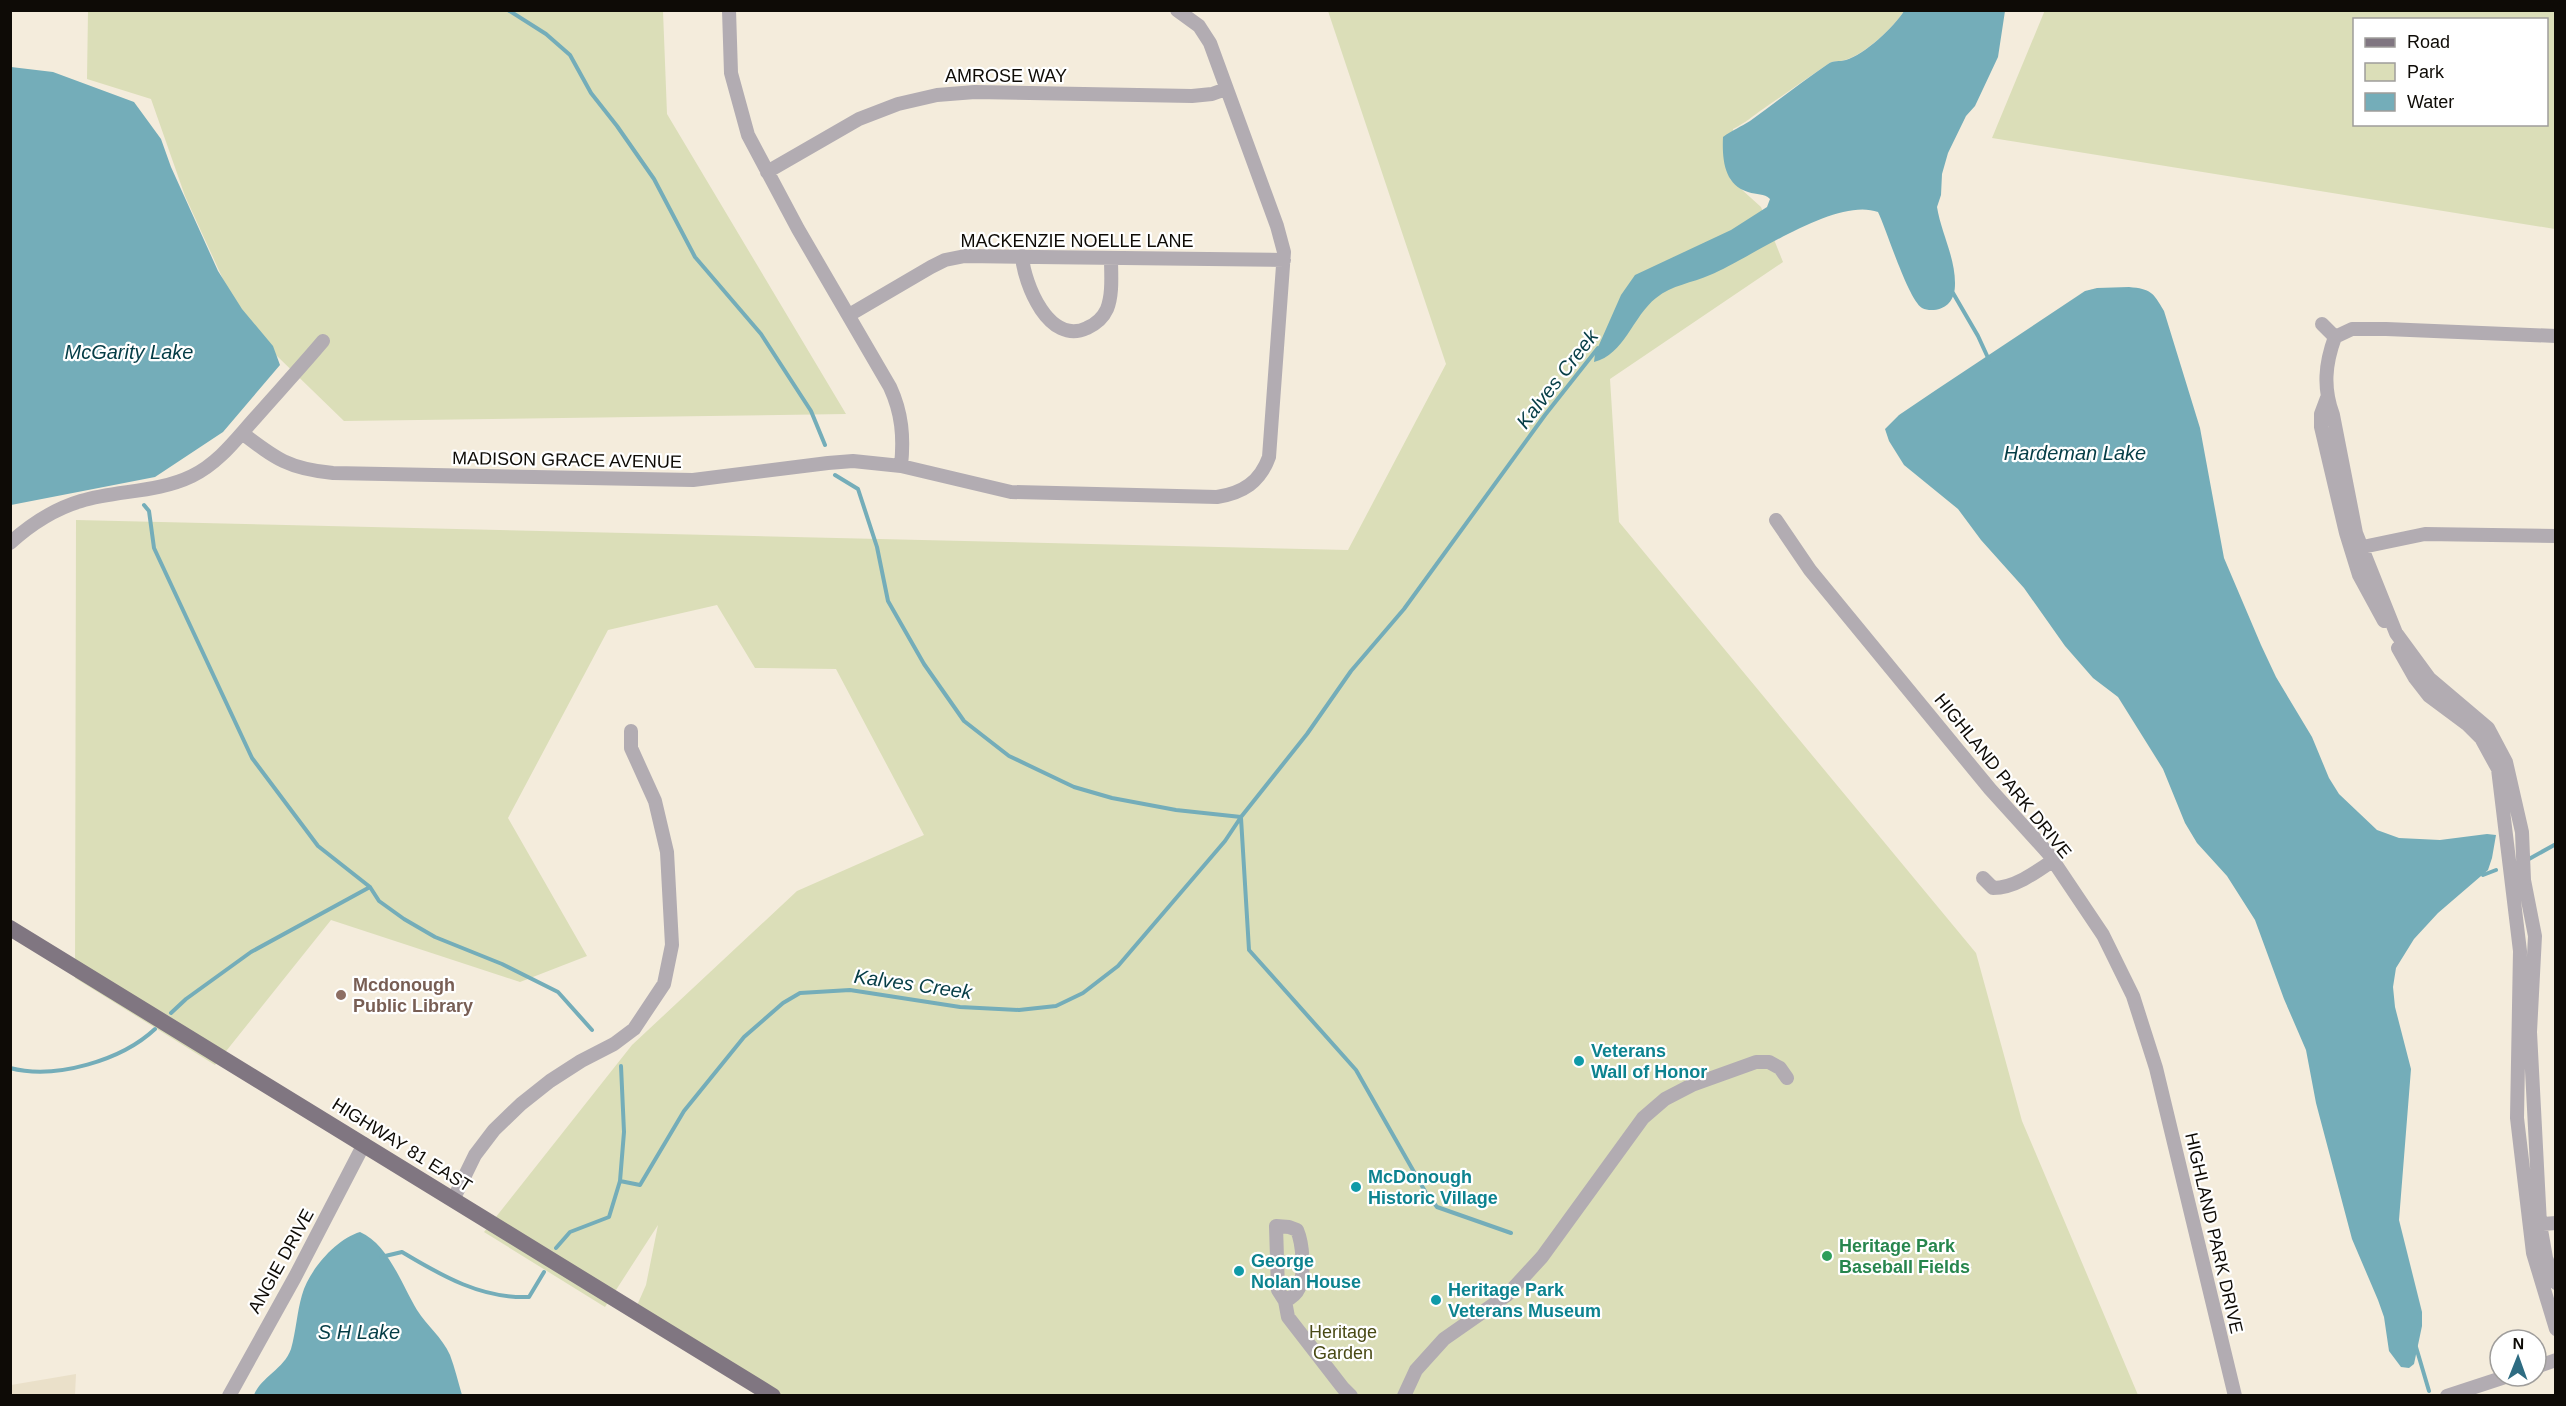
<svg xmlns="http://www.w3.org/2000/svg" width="2566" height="1406" viewBox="0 0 2566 1406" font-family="Arial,sans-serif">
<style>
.built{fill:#eae0c9}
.green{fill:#dbdeb8;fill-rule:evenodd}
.water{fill:#74adb9}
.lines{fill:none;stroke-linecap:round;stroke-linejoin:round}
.stream{stroke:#74adb9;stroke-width:4}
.minor{stroke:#b2acb2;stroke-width:14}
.major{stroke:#807681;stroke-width:16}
.education-dot{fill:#8d6e63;stroke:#fff;stroke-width:2}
.culture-dot{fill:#0f9aa8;stroke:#fff;stroke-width:2}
.leisure-dot{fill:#2e9e5b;stroke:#fff;stroke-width:2}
.labels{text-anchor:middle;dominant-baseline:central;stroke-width:4.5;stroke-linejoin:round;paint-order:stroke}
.street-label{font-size:18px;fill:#0e0b06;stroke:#fff}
.education-label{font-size:18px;font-weight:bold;fill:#785e54;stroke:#fff;text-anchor:start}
.culture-label{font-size:18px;font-weight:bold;fill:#0d838f;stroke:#fff;text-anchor:start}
.leisure-label{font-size:18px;font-weight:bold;fill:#27864d;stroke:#fff;text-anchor:start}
.park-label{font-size:18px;fill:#494a15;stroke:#fff}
.water-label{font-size:20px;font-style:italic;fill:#053d46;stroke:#fff}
</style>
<rect width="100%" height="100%" fill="#f4ecdc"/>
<!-- built -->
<path class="built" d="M76 1374 75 1395H11V1385Z"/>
<!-- green -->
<path class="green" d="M2045 10 2555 11V229L1992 138ZM2354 20H2546V124H2354Z
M88 11H663L667 114 846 414 344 421 243 323 185 196 151 99 87 79Z
M1328 11H1904C1894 27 1864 55 1845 60 1839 62 1833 60 1828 64 1806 79 1785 94 1763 109 1753 116 1745 123 1733 129L1730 179 1761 207 1783 262 1610 379 1619 522 1976 953 2022 1121 2138 1395H776L635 1310 646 1285 658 1225 605 1307 484 1232 632 1045 797 891 924 835 836 669 755 668 717 605 608 630 508 818 587 956 520 982 331 920 215 1065 75 978 76 520 1348 550 1446 364Z"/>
<!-- water -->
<path class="water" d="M1904 11H2005L1998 57 1975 106 1966 116 1948 153 1942 174 1941 195 1937 207C1941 232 1955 257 1955 283 1955 291 1954 298 1948 304 1942 310 1930 312 1922 308 1908 299 1887 231 1878 212 1836 196 1751 258 1710 275 1692 283 1672 285 1656 298 1633 316 1624 355 1594 362L1595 354 1621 295 1635 275 1731 230 1767 207 1770 199C1764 193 1757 195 1748 192 1724 185 1722 159 1723 137 1732 130 1741 127 1750 121 1776 102 1802 82 1828 64 1833 60 1839 62 1846 60 1864 55 1894 27 1904 11Z
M11 67 53 72 134 102 161 139 171 167 218 271 242 309 273 346 280 365 223 432 155 477 11 505Z
M2129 287C2151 289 2153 292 2164 311L2200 428 2224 558 2261 645 2276 677 2312 737 2329 778 2339 794 2377 830 2399 838 2440 840 2487 834 2496 835 2492 858 2488 870 2438 913 2414 939 2396 968 2393 987 2395 1007 2411 1069 2399 1220 2422 1312V1326L2414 1364 2409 1368 2401 1367 2389 1351 2384 1317 2378 1300 2352 1239 2316 1103 2306 1050 2284 999 2255 920 2227 876 2197 843 2185 823 2163 769 2118 697 2093 678 2065 646 2024 588 1981 540 1958 509 1904 465 1889 441 1885 429 1899 415 1936 390 2085 291 2097 288Z
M360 1232C388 1244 402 1285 417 1310 427 1326 442 1337 450 1355 455 1368 458 1382 462 1395H254C261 1377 284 1369 291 1349 296 1331 297 1312 302 1295 309 1270 336 1239 360 1232Z"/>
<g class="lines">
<!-- stream -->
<path class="stream" d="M508 10 546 34 570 55 591 93 617 126 654 179 695 257 761 334 811 411 825 445
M1953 293 1978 336 1989 360
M835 475 858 489 877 547 888 601 924 664 964 721 1009 756 1074 787 1112 798 1176 810 1241 817
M144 505 149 511 154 548 252 758 318 846 370 887 379 901 404 919 435 937 502 964 558 992 592 1030
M1241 818 1249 950 1356 1070 1426 1193 1437 1207 1511 1233
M2529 859 2556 844
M2483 875 2496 870
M171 1013 186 999 251 952 370 887
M10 1068C56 1080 122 1060 155 1029
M620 1181 640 1185 684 1111 744 1037 783 1003 800 993 850 990 960 1007 1019 1010 1056 1006 1083 993 1118 966 1225 841 1241 817 1307 734 1351 671 1404 609 1545 415 1598 348
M556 1248 570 1232 609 1217 620 1181 624 1132 621 1066
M381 1257 402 1252C442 1276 482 1299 529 1297L544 1272
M2416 1347 2429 1391"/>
<!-- minor -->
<path class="minor" d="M729 10 731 73 748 135 798 229 890 387C902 413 904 437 901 466L1011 492 1217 497C1243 493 1260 482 1269 457L1284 252 1277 226 1210 43 1199 26 1177 10
M767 172 859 119 898 104 937 95 975 92 1192 96 1212 94 1226 89
M1022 256C1024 284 1049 346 1087 328 1096 324 1103 318 1107 309 1113 294 1111 274 1111 258
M849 315 931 267 945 260 965 256 1284 260
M2322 324 2335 337 2352 329H2386L2556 336
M2335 337C2325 364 2323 388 2333 415L2356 533 2396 633 2429 678 2488 728 2506 762 2522 832 2524 880 2535 936 2530 1032 2540 1224 2546 1258 2556 1283
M2327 398 2321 414V427L2346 533 2359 575 2384 621
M242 433C276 459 289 469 333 473L693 480 828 463 853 461 901 466
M1776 520 1810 570 1990 789 2048 853 2103 935 2133 996 2156 1068 2235 1396
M10 543C31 524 54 509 81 501 117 490 157 493 192 476 219 463 237 438 256 417 278 392 301 367 323 341
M2353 549 2425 534 2556 536
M2398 648 2415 678 2429 696 2468 725 2481 738 2498 769 2520 951 2517 1118 2533 1253 2556 1329
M1983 878 1993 888C2014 888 2035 873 2052 861
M453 1200 475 1155 494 1130 521 1104 550 1081 581 1061 614 1044 634 1029 664 984 672 945 667 852 655 801 631 748V731
M2531 1225 2556 1223
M1285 1301C1291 1298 1296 1295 1299 1288 1305 1274 1303 1244 1297 1230L1289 1227 1276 1226 1278 1290 1285 1301 1288 1317 1343 1388 1351 1396
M2536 1367 2556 1360
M229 1396 295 1277 364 1144
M1404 1396 1416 1370 1444 1339 1507 1295 1542 1257 1643 1118 1665 1099 1692 1085 1756 1062H1769L1780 1068 1787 1078
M2447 1396 2508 1376"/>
<!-- major -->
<path class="major" d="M10 928 773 1396"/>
</g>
<!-- markers -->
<circle class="education-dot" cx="341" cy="995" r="6"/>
<g class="culture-dot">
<circle cx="1579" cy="1061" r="6"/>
<circle cx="1356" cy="1187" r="6"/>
<circle cx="1239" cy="1271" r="6"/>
<circle cx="1436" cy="1300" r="6"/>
</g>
<circle class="leisure-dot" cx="1827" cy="1256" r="6"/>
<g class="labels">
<!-- street labels -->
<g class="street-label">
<text x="1006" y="76">AMROSE WAY</text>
<text x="1077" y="241">MACKENZIE NOELLE LANE</text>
<text transform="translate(567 460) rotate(1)">MADISON GRACE AVENUE</text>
<text transform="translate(2003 776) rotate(51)">HIGHLAND PARK DRIVE</text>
<text transform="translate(402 1145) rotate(32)">HIGHWAY 81 EAST</text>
<text transform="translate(2214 1233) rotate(77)">HIGHLAND PARK DRIVE</text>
<text transform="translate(281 1261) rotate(-61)">ANGIE DRIVE</text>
</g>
<!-- education labels -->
<g class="education-label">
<text x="353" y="985">Mcdonough<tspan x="353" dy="21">Public Library</tspan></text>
</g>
<!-- culture labels -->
<g class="culture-label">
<text x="1591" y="1051">Veterans<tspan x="1591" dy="21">Wall of Honor</tspan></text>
<text x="1368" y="1177">McDonough<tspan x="1368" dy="21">Historic Village</tspan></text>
<text x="1251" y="1261">George<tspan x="1251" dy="21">Nolan House</tspan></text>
<text x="1448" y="1290">Heritage Park<tspan x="1448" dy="21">Veterans Museum</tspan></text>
</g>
<!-- leisure labels -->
<g class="leisure-label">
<text x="1839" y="1246">Heritage Park<tspan x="1839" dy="21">Baseball Fields</tspan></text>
</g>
<!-- park labels -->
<g class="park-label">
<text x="1343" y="1332">Heritage<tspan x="1343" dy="21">Garden</tspan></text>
</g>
<!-- water labels -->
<g class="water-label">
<text x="129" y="352">McGarity Lake</text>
<text transform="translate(1557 379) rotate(-52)">Kalves Creek</text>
<text x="2075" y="453">Hardeman Lake</text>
<text transform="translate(913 984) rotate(8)">Kalves Creek</text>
<text x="359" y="1332">S H Lake</text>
</g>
</g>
<!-- border -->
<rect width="2566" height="1406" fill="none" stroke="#0e0b06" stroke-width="24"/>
<!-- legend -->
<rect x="2353" y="18" width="195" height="108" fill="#ffffff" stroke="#9f9d9b" stroke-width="1.5"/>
<rect x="2365" y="38" width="30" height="9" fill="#807681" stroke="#9f9d9b" stroke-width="1.5"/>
<text x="2407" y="48" font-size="18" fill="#0e0b06">Road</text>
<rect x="2365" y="63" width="30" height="18" fill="#dbdeb8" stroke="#9f9d9b" stroke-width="1.5"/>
<text x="2407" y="78" font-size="18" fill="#0e0b06">Park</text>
<rect x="2365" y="93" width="30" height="18" fill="#74adb9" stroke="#9f9d9b" stroke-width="1.5"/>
<text x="2407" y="108" font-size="18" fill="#0e0b06">Water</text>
<!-- north arrow -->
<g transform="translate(2518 1358) rotate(1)"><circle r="28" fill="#ffffff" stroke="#9f9d9b" stroke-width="1.5"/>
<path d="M0-4.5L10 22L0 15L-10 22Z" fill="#2e6c82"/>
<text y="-9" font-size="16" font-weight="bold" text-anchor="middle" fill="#0e0b06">N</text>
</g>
</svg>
